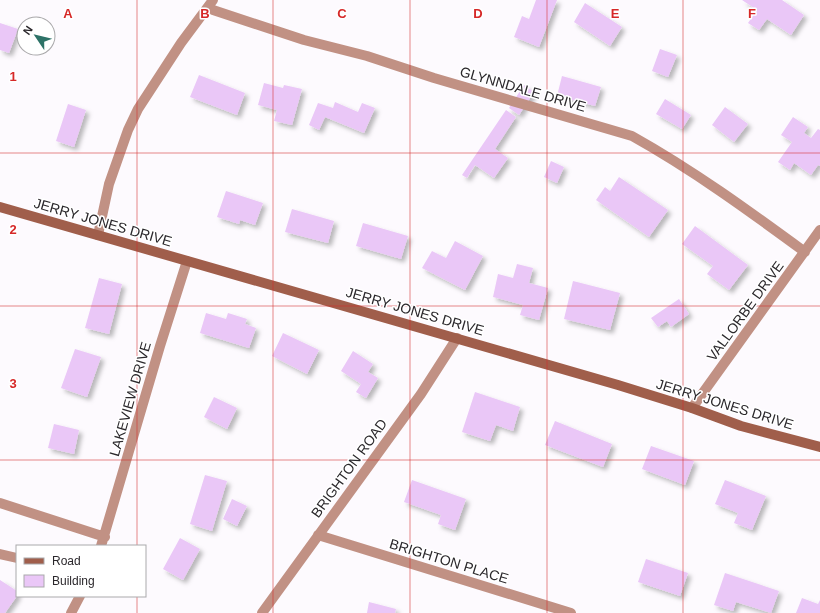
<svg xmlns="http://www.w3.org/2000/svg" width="820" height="613" viewBox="0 0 820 613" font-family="Helvetica,sans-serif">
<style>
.building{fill:#eac7f7;filter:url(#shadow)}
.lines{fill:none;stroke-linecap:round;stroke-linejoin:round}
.street{stroke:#c19184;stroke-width:10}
.secondary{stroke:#a05e4b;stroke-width:10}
.grid{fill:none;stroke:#d62828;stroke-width:1;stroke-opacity:0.55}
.labels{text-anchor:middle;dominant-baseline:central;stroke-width:3;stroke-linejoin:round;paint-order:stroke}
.street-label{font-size:14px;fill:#2b282c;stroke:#fff}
.grid-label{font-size:13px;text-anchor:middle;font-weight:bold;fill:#d62828;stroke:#fff;stroke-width:3;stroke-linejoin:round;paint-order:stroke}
</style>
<defs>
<filter id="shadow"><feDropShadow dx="3.5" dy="3.5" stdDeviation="2" flood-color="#0004"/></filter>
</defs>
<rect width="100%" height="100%" fill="#fdfafe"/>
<!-- building -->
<path class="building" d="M536 0H557L539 47 514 37 522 16 529 19Z
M742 0H782L804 15 791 35 767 19 759 30 748 23 757 10Z
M585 3 622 27 610 46 574 22Z
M0 23 18 29 9 53 0 50Z
M660 49 677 55 668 77 652 71Z
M199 75 245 93 237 115 190 97Z
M562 76 601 87 595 106 557 96Z
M264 83 283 88 284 85 302 89 292 125 274 121 277 110 258 105Z
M524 85 534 92 519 115 509 108Z
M665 99 691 115 682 129 656 114Z
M335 102 358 112 362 103 375 108 364 133 325 117 319 130 309 125 318 103 333 108Z
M68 104 86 110 74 147 56 141Z
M725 107 748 124 734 142 712 125Z
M506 110 516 117 495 149 508 158 494 178 475 165 467 178 462 175Z
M793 117 808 127 804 133 811 138 818 129 820 130V166L818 165 811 175 794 163 790 170 778 162 792 142 781 135Z
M551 161 564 167 557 183 544 177Z
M619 177 668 210 649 237 596 200 605 187 610 191Z
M226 191 263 203 255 225 240 220 239 224 217 217Z
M292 209 334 221 328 243 285 232Z
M363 223 408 236 401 259 356 246Z
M695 226 748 265 729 290 707 274 713 266 682 244Z
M455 241 483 256 465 290 422 268 432 251 446 258Z
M517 264 533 268 529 283 548 288 539 320 520 315 523 305 493 297 498 274 513 278Z
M99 278 122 284 109 334 85 328Z
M573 281 620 293 610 330 564 319Z
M679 299 689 314 671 327 667 321 658 327 651 318Z
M206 313 226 319 228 313 247 319 245 324 256 328 249 348 200 333Z
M283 333 319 350 307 374 272 356Z
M75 349 101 357 87 397 61 388Z
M353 351 373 364 368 372 378 378 366 398 356 392 361 384 341 371Z
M475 392 520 407 513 431 496 425 490 441 462 432Z
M214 397 237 408 227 429 204 417Z
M555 421 612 444 603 467 545 445Z
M54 424 79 430 74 454 48 448Z
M651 446 694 461 685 485 642 469Z
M205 475 227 481 212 531 190 524Z
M412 480 466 499 455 530 438 524 441 515 404 502Z
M725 480 766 496 752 530 734 523 738 513 715 504Z
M232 499 247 506 237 526 223 519Z
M180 538 200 549 183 580 163 569Z
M646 559 688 573 680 596 638 582Z
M725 573 779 591 771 613 736 602 733 611 714 605Z
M0 580 17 591V596L5 613H0Z
M802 598 818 604 820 600V613H796Z
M369 602 396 609 395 613H367Z"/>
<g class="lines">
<!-- street -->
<path class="street" d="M207 8 304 40 367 56 434 78 632 136C693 170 749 211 805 252
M98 235 109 184 128 130 138 109 181 43 213 0
M692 408 820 230
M0 503 105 537
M318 535 571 613
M101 546 160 346 187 261
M0 554 17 558
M71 613 80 596
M262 613 421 394 457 338"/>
<!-- secondary -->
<path class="secondary" d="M0 207 618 385 692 408 741 426 820 447"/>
</g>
<!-- grid -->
<path class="grid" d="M137 0V546M273 0V613M410 0V613M547 0V613M683 0V613M0 153H820M0 306H820M0 460H820M137 596V613"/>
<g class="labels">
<!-- street labels -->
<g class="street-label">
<text transform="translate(523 89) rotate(16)">GLYNNDALE DRIVE</text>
<text transform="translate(103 222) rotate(16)">JERRY JONES DRIVE</text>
<text transform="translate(415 311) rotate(16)">JERRY JONES DRIVE</text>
<text transform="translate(745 311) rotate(-54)">VALLORBE DRIVE</text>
<text transform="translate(130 399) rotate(-74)">LAKEVIEW DRIVE</text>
<text transform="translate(725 404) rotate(17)">JERRY JONES DRIVE</text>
<text transform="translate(349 468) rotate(-54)">BRIGHTON ROAD</text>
<text transform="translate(449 561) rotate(17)">BRIGHTON PLACE</text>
</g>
</g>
<g class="grid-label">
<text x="68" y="18">A</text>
<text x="205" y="18">B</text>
<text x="342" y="18">C</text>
<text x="478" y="18">D</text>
<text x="615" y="18">E</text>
<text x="752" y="18">F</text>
<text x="13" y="81">1</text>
<text x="13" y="234">2</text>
<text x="13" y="388">3</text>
</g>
<!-- legend -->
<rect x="16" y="545" width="130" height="52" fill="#ffffff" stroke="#aaa9ab"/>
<rect x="24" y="558" width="20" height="6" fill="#a05e4b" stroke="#aaa9ab"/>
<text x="52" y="565" font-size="12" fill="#2b282c">Road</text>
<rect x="24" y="575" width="20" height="12" fill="#eac7f7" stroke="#aaa9ab"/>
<text x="52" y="585" font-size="12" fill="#2b282c">Building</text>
<!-- north arrow -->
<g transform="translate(36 36) rotate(305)"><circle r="19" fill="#ffffff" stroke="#aaa9ab"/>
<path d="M0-3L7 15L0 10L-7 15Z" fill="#2d7267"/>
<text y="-6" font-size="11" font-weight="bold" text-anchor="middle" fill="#2b282c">N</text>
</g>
</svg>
